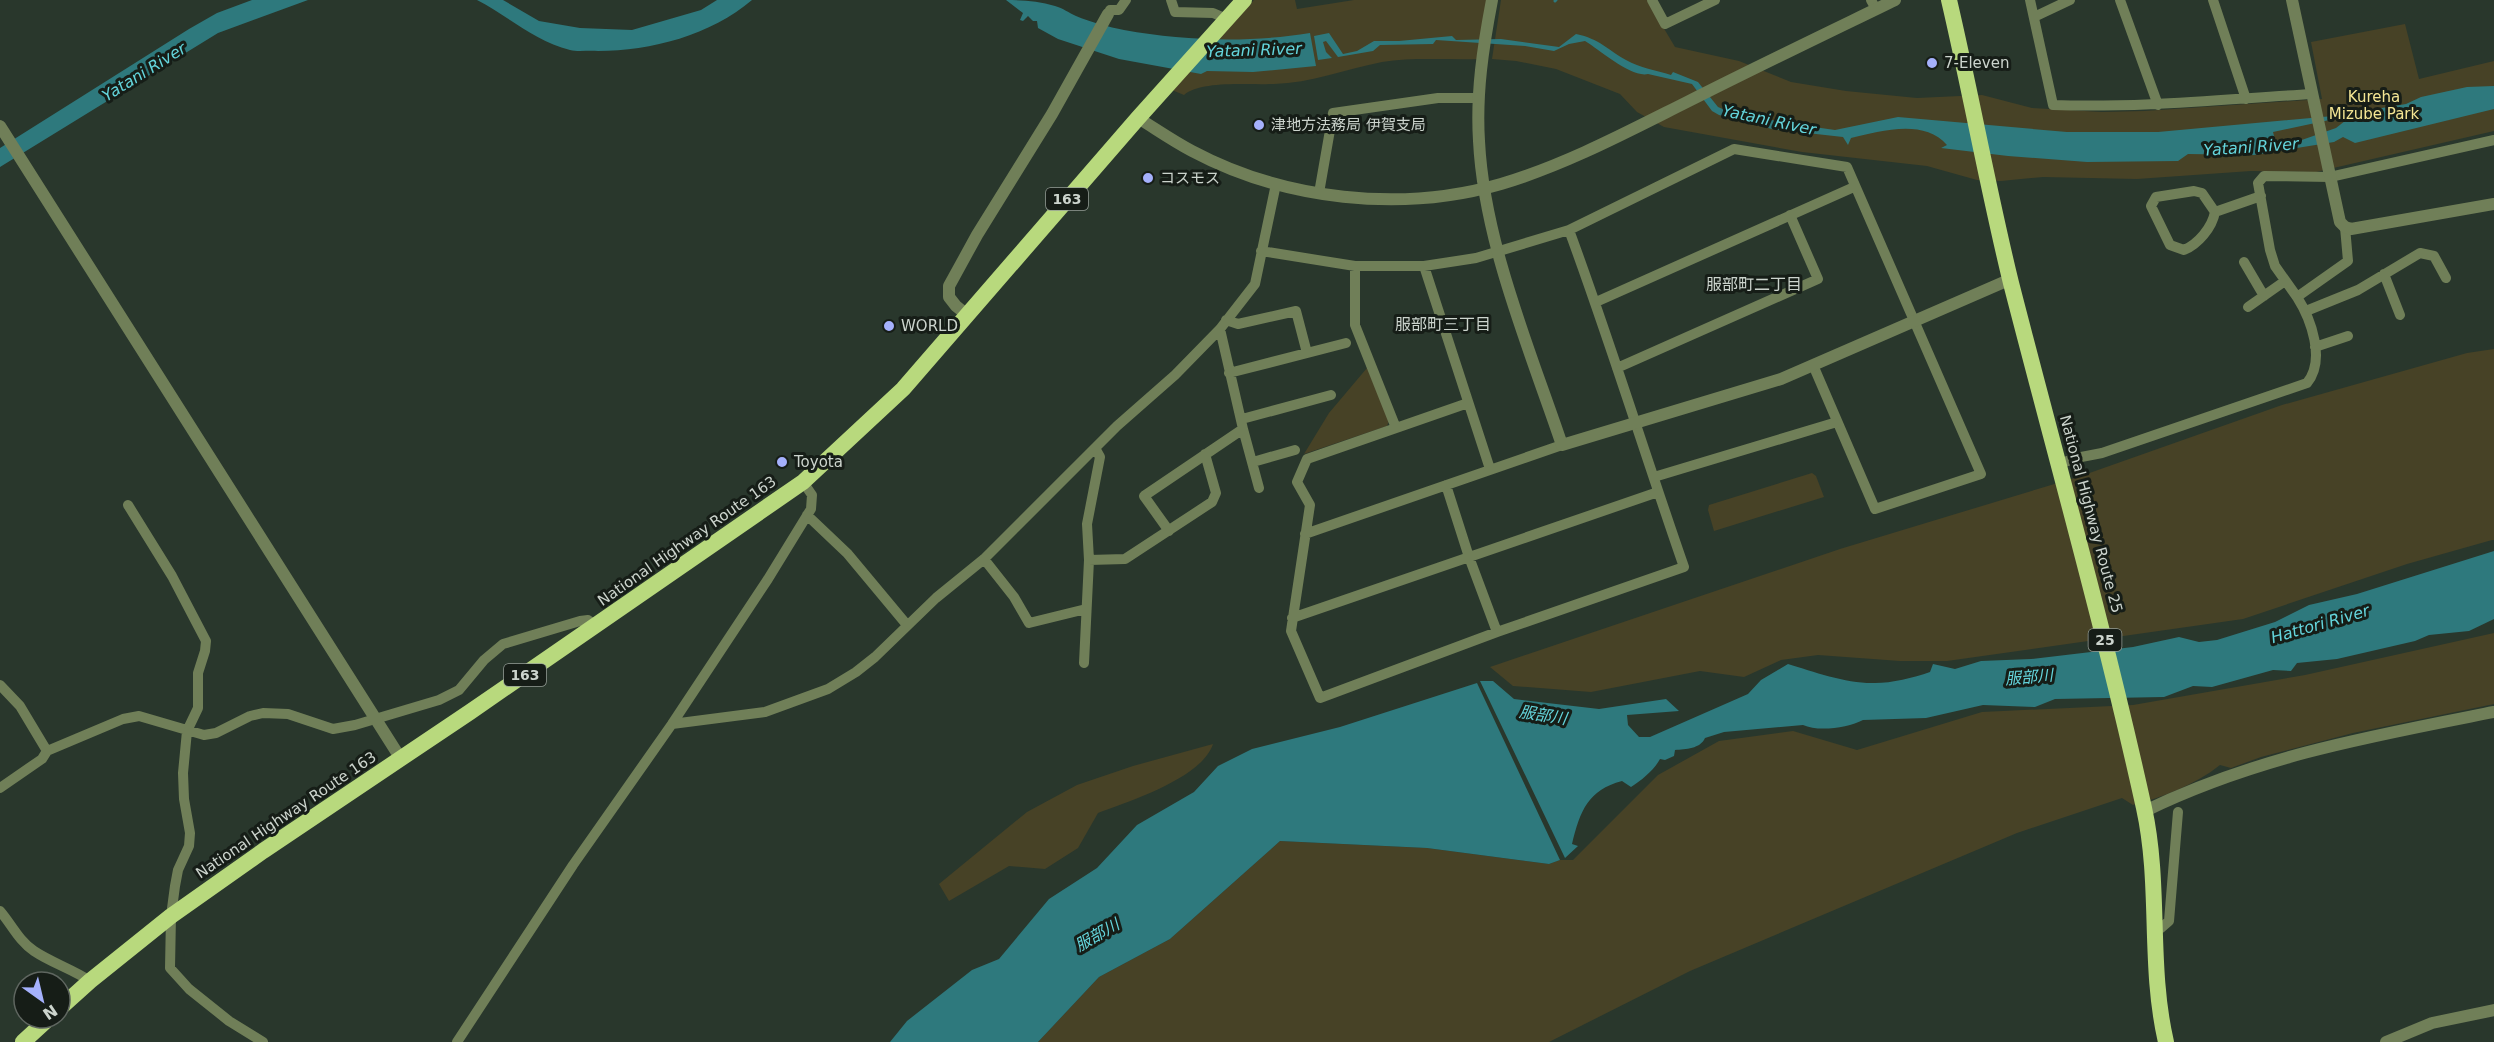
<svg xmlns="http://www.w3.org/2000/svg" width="2494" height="1042" viewBox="0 0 2494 1042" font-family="'DejaVu Sans','Noto Sans JP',sans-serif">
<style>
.green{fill:#474226}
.water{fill:#2e797d}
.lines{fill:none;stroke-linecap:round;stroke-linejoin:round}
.stream{stroke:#2e797d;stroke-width:3}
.minor{stroke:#707f58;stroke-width:10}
.tertiary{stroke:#707f58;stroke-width:12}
.trunk{stroke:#b8d97d;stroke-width:16}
.poi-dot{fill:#a5b1fc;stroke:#161d17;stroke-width:2}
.labels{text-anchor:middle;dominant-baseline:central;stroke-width:6;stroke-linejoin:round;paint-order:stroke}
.shield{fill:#161d17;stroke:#959d96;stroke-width:1.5}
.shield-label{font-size:14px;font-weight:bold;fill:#ccd4cd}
.poi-label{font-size:15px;fill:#ccd4cd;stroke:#161d17;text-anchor:start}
.park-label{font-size:15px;fill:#f4e694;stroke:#161d17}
.street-label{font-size:15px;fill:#ccd4cd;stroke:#161d17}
.water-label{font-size:16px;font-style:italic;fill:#64d5dc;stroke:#161d17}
.neighbourhood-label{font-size:16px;fill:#ccd4cd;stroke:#161d17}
</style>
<rect width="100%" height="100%" fill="#29372c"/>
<!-- green -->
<path class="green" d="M1254 0H1295L1297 9 1354 0H1488L1479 59C1448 60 1411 57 1382 62 1346 69 1311 83 1274 84 1252 85 1200 80 1184 95L1172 90Z
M1501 0H1647L1675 47 1739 61 1791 82 1846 91 1917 98 1982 95 2032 108 2102 112 2144 111 2322 99 2311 42 2405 24 2419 79 2494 61V131L2316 172 2251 171 2137 179 2043 177 2001 181 1977 180 1927 166 1802 152 1664 127 1637 112 1620 94 1556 69 1516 61 1492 59Z
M2494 349V540H2492L2407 564 2243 619 1947 661H1900L1818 655 1781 660 1744 677 1700 671 1591 692 1513 686 1490 667 1840 549 2081 476 2282 405 2467 353Z
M1367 368 1389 421 1387 426 1304 454 1329 413Z
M1812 473 1816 476 1824 497 1714 531 1708 510 1709 505Z
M2494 633V704L2353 733 2261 757 2231 768 2220 765C2195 785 2163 797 2133 805L2122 798 2017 833 1690 971 1549 1042H1038L1099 977 1170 939 1280 841 1427 848 1549 864 1560 860H1573L1658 775 1719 741 1793 731 1857 750 1982 712 2133 705 2305 675Z
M1213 744C1202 778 1130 801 1098 813L1078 848 1045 869 1009 866 949 901 939 884 1027 812 1077 785 1133 766Z"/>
<!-- water -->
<path class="water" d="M252 0H308L218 33 0 167V148L189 29 217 13Z
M477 0H503L539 21 580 28 632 30 701 10 717 0H752C711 35 651 51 598 51 589 50 578 52 570 50 535 41 508 16 477 0Z
M1006 0C1023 0 1039 1 1055 6 1063 8 1069 13 1076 16 1090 22 1109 27 1124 30 1185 41 1249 43 1310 33L1316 66 1253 72 1207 71 1201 74 1119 59 1058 39 1038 28 1037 21H1033L1028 16 1023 21 1020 20 1023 13Z
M1329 33 1343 54 1357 51 1374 41H1399L1452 36 1456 40 1501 39 1559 47 1576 34C1600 39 1606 49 1626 60 1640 68 1656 70 1671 75L1673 72 1698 82 1718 107 1725 110 1786 123 1835 130 1898 117 2067 132H2158L2333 116 2334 119 2273 132 2275 140 2296 142 2336 128 2350 117 2355 118 2370 110 2406 104 2421 97 2467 87 2494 86V109L2355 143 2343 137 2334 142 2254 155 2188 154 2178 161 2087 162 2008 156 1941 148 1947 145C1924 118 1880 131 1851 138L1848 145 1843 137 1772 129 1719 115 1712 111 1692 84 1648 74C1631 78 1600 50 1585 41L1569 44 1554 51 1525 46 1436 40 1433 44 1380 45 1373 51 1338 57 1326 41 1323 42 1326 52 1332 58 1318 60 1314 36Z
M2494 551V619L2469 631 2429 635 2415 641 2337 659 2297 663 2291 671 2273 670 2212 687 2193 686 2164 697 2055 699 2035 707 1983 705 1926 718 1863 720C1848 728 1818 732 1803 725L1724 732 1705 738C1700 749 1686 749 1675 750L1674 756 1665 760 1660 759C1654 770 1642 780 1631 787L1622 781C1588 790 1580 811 1572 844L1578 846 1565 858 1480 681H1493L1514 699 1599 709 1666 699 1679 711 1627 715 1628 725 1639 737H1650L1748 694 1761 680 1788 664C1814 672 1848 684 1875 683 1892 683 1913 678 1930 672L1933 664 1955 669 1981 661 2031 659 2133 647 2179 637 2199 642 2217 640 2275 622 2309 605 2357 594Z
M1477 683 1560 860 1549 864 1427 848 1280 841 1170 939 1099 977 1038 1042H890L907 1021 972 970 999 959 1049 899 1097 868 1137 825 1194 792 1218 766 1252 749 1340 727Z"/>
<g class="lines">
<!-- stream -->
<path class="stream" d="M1555 1 1556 0"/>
<!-- minor -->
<path class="minor" d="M1171 0 1175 12 1213 13 1227 19
M1652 0 1665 24 1715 0
M1871 0 1876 9
M2030 0 2053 105C2140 108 2226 99 2312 94
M2120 0 2158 105
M2213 0 2246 99
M1110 10H1119L1126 0
M2034 17 2070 0
M1319 193 1333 113 1438 98H1478
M2215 212 2202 193 2194 191 2156 197 2151 206 2170 245 2184 250C2198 244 2212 228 2215 212L2261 196
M1261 251 1355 266H1424L1476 258 1569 230 1734 149 1847 167 1981 474 1875 509 1813 365
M2244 262 2264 296
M1355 266V325L1396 428
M1424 266 1490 469
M2384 274 2400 315
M2297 297 2275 266 2270 250 2258 183 2264 176 2330 177 2494 140
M1596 302 1854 187
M2248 307 2285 281
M2306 311 2358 290 2420 253 2434 256 2446 278
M1226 320 1238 324 1296 311 1307 353
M2315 347 2348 336
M1617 368 1818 279 1790 215
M1229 373 1346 343
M1468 403 1307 459 1297 482 1310 505 1291 631 1320 698 1497 632 1684 567C1645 455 1610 341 1569 230
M1242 419 1331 395
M1243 429 1259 488
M1253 462 1295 450
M2059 464 2076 458 2102 453 2307 383C2326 360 2311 319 2297 297L2348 261 2345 227
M1654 477 1837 422
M1446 485 1469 557 1497 632
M128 505 172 576 206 641 205 651 198 673V708L187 731 183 773 184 799 190 833 189 846 178 870 175 886 171 916 170 968 189 989 229 1021 263 1042
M807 515 847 553 907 625
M1169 531 1144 496 1243 429 1220 329
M1305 534 1562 445
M984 559 1014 597 1029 623 1086 609
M1089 560 1125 559 1212 502 1216 493 1205 454
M1292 618 1658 492
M1084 663 1089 560 1087 524 1100 457 1095 448
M0 685 20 706 47 751
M672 724 765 712 828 689 856 672 875 657 936 598 984 559 1117 426 1175 375 1220 329 1255 284 1276 184
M0 788 42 759 47 751 123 719 139 716 204 735 216 733 250 716 263 713 288 714 333 729 355 725 439 700 459 690 484 660 503 644 580 621 588 620 596 626
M0 911C12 925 19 941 34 951 52 963 72 969 90 981
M2153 930 2161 928 2169 921 2178 812
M457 1042 573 865 672 724 768 579 811 509 812 495 803 482"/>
<!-- tertiary -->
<path class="tertiary" d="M1492 0C1483 47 1476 93 1479 141 1484 242 1530 350 1562 445L1781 379 2011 279
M2292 0 2340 222 2345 227 2351 229 2494 204
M1138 118C1156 129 1173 141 1192 151 1284 200 1401 213 1501 184 1565 165 1627 132 1687 102 1756 67 1825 34 1895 0
M0 126 401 759
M966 314 956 306 949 297V286L977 235 1052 114 1108 14
M2145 811C2258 756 2372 736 2494 712
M2386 1042 2432 1023 2494 1010"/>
<!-- trunk -->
<path class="trunk" d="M1949 0C1971 94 1988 189 2011 283 2056 458 2105 631 2144 808 2161 885 2148 965 2166 1042
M60 1008 90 981 171 916 263 851 470 712 803 482 903 389 1138 118 1244 0
M23 1042 49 1018"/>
</g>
<!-- markers -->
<g class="poi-dot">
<circle cx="1932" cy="63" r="6"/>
<circle cx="1259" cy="125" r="6"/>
<circle cx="1148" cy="178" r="6"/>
<circle cx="889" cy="326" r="6"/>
<circle cx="782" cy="462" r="6"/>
</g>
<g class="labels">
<!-- shield labels -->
<g class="shield">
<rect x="1046" y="188" width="42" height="22" rx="4.5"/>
<rect x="2088.5" y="629" width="33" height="22" rx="4.5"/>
<rect x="504" y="664" width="42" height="22" rx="4.5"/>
</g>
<g class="shield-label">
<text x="1067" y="199">163</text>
<text x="2105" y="640">25</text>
<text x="525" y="675">163</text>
</g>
<!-- poi labels -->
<g class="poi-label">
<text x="1944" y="63">7-Eleven</text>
<text x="1271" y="125">津地方法務局 伊賀支局</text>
<text x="1160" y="178">コスモス</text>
<text x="901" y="326">WORLD</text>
<text x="794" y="462">Toyota</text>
</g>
<!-- park labels -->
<g class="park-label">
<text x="2374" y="97">Kureha<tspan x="2374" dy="17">Mizube Park</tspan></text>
</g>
<!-- street labels -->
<g class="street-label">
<text transform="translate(2091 514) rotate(75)">National Highway Route 25</text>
<text transform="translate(687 541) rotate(-35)">National Highway Route 163</text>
<text transform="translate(286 815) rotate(-34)">National Highway Route 163</text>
</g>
<!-- water labels -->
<g class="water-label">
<text transform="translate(1254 50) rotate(-2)">Yatani River</text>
<text transform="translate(144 72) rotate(-32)">Yatani River</text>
<text transform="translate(1769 120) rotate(12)">Yatani River</text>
<text transform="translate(2251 147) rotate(-4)">Yatani River</text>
<text transform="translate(2320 624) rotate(-16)">Hattori River</text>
<text transform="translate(2029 677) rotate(-5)">服部川</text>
<text transform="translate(1543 715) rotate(9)">服部川</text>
<text transform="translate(1097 935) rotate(-30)">服部川</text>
</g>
<!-- neighbourhood labels -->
<g class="neighbourhood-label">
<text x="1754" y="284">服部町二丁目</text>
<text x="1443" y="324">服部町三丁目</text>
</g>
</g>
<!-- north arrow -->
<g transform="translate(42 1000) rotate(146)"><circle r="28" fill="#161d17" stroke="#5f6660" stroke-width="1.5"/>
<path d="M0-4.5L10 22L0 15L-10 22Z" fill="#a5b1fc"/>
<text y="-9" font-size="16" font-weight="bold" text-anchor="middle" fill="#ccd4cd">N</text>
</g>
</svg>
